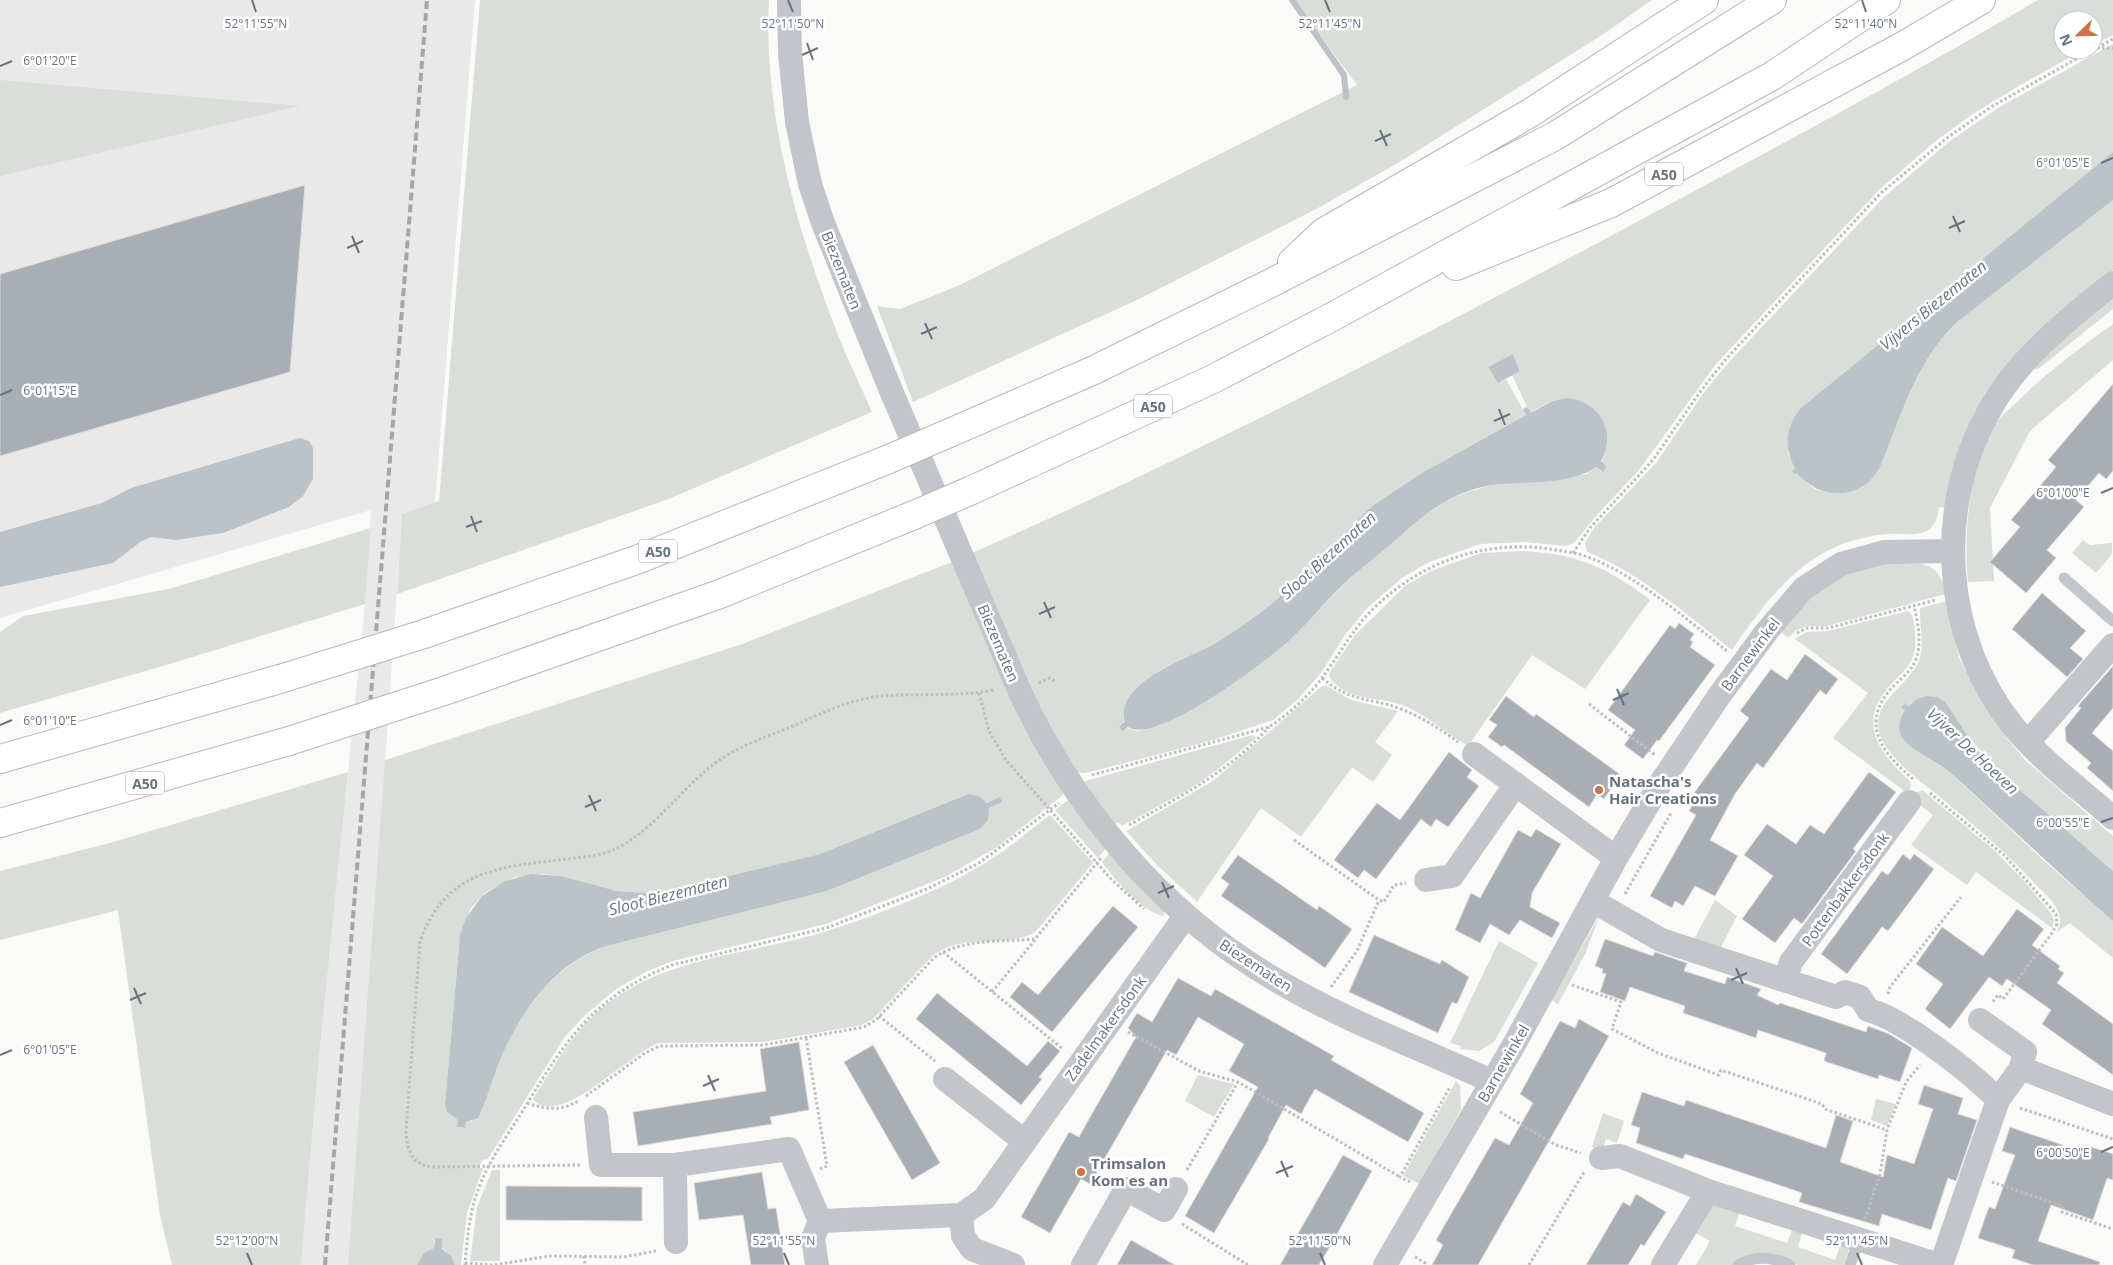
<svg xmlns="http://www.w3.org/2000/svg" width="2113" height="1265" viewBox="0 0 2113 1265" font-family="'Open Sans',sans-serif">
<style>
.built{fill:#e8e9e8}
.green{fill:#d9ded8;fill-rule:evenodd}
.water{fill:#bbc3c8}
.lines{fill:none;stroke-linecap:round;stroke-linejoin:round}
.stream{stroke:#bbc3c8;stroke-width:6}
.building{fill:#a8aeb4;stroke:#dcdcda}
.motorway-casing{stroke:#b6b8bc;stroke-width:30}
.path{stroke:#bcbec1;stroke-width:3;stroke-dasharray:2.5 2.5;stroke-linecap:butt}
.service{stroke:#c2c5c9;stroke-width:11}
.minor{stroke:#c2c5c9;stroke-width:24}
.motorway{stroke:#fff;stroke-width:28}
.rail{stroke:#a2a7ad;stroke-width:4;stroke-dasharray:8 4;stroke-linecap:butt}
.motorway-bridge-casing{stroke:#b6b8bc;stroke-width:30;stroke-linecap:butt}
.motorway-bridge{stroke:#fff;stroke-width:28}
.ticks{fill:none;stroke:#68737f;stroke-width:2}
.poi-dot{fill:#d07242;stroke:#fff;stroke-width:2}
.labels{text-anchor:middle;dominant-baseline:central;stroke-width:5;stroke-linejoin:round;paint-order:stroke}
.shield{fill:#fff;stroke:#959da5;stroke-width:1}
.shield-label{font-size:14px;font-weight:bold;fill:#68737f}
.street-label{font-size:15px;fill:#68737f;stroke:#fff}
.poi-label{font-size:15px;font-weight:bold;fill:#68737f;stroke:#fff;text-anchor:start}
.water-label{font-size:16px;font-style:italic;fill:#687780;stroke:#fff}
.ticks-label{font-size:12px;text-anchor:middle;fill:#68737f;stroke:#fff;stroke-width:5;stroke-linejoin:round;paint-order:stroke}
</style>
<rect width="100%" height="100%" fill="#fafaf8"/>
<!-- built -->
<path class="built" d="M0 0H475L435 503 402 515 364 1072 348 1265H301L318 1068 365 604 371 510 0 618Z"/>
<!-- green -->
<path class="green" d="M480 0H769C763 118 800 241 844 350 853 371 863 391 872 412L666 500 397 594 402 514 439 501Z
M1294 0H1652L1602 35 1398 163 1318 208 1137 300 913 402 877 306 900 309 960 285 1357 85Z
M2038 0H2113V35L2093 45V20H2063V50H2083L2022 84 1973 114 1937 140 1880 189 1716 364 1639 470 1597 515 1574 543 1566 546 1523 542 1480 544 1427 563 1402 578 1367 608 1345 635 1321 673 1297 700 1273 720 1213 740 1125 763 1085 773H1075L1047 727 972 553C1193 456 1407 345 1620 231 1760 156 1901 81 2038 0ZM1513 354 1520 370 1512 375 1530 413C1538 409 1546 402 1555 400 1579 394 1604 409 1607 434 1610 449 1600 456 1602 472L1596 467 1586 474 1574 477 1493 485 1470 491 1448 500 1415 521 1348 580 1292 638 1239 679 1159 726 1138 731 1119 726 1125 722C1113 684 1190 657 1214 644 1235 632 1255 617 1274 602L1372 506 1420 474 1526 415 1506 379 1498 383 1488 367Z
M2113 44V152L1801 408 1788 453 1795 469 1792 471 1793 474 1797 472C1804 480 1812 490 1822 491 1845 495 1869 488 1880 467 1901 415 1916 364 1956 323L2113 200V270L2065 309 1961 444 1952 470 1946 508 1939 507C1938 516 1936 525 1928 530 1917 537 1899 533 1887 534 1872 535 1857 539 1842 544 1792 564 1762 607 1732 650 1690 617 1636 570 1587 552L1585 543 1594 528 1656 463 1705 391 1730 361 1883 198 1950 141 1998 108Z
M0 80 300 106 0 176Z
M2113 296V309L2037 370 2034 367 2068 334Z
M2113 324V360L2030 431 1990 508 1994 581 1968 582C1963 532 1969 466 1996 423 2001 415 2011 408 2018 401 2047 372 2080 348 2113 324Z
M371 528 365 604 173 663 0 713V632L23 616 169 589Z
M2083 540 2090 545 2112 543V554L2096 573 2072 553Z
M1523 551C1577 554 1607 567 1650 600L1585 689 1532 655 1468 746C1446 733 1426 714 1402 705 1378 696 1344 702 1329 676L1330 672 1355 635 1406 585 1431 571 1481 553Z
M952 562 1064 791 1063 795 997 847 945 877 826 924 673 961 647 971 616 989 584 1016 564 1038 488 1159 483 1160 478 1168H483L467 1213 461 1265H455C451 1253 441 1249 434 1239V1248L424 1253 417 1265H348L385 760 742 644ZM965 795 979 796 987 803 1000 798 1002 802 989 808 980 829 827 891 610 945C556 961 520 1012 499 1062 491 1082 486 1105 472 1121L466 1122 464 1128 457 1127 459 1120 447 1112 445 1104 460 935 471 908 486 892 515 877 543 874 561 876 617 891 647 893 672 890 820 854Z
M1885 563C1916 563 1939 557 1946 594L1827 626H1806L1795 631 1788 638 1781 632 1816 592 1848 573Z
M1947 601 1959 658 1982 700 2006 737 2025 760 2113 836V871L1996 769 1968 736 1912 702 1908 706 1905 703 1903 739C1912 751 1939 763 1952 774L2042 859 2113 921V958L2070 923 2057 932C2060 926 2061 920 2059 913 2055 902 2043 892 2035 884 2006 851 1973 825 1940 797 1922 782 1901 768 1887 748 1858 705 1909 689 1919 660 1925 643 1919 626 1920 608Z
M1908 611C1914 615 1914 624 1915 632 1918 667 1902 669 1884 693 1858 727 1884 758 1910 781L1911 787 1907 793 1833 738 1868 693 1795 639 1807 632 1828 631Z
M1322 686H1327L1351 700 1398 711 1375 742 1392 755 1373 782 1352 767 1301 837 1261 808 1197 902 1156 864 1126 831 1213 781Z
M1253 735 1256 738 1217 770 1188 790 1122 826 1118 822 1114 825 1082 783 1089 780Z
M348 772 318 1068 301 1265H172L160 1215 118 910 0 940V871L110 843Z
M1922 790 1995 851 2024 881 2051 913 2054 921 2052 928 1976 872 1967 885 1911 845 1933 815 1911 798 1915 793Z
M1067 801H1071L1107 847 1098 858 1055 810Z
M1050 815 1093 863 1038 929 1032 934C999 948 963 932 931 957L874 1018 862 1025 763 1042 659 1043C631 1051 559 1131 533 1099 550 1072 566 1045 587 1022 651 955 745 957 827 931 880 914 940 891 987 862 1009 848 1029 831 1050 815Z
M1111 852 1165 909 1164 916C1142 912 1115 880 1102 862Z
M1715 900 1737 916 1720 949 1693 941Z
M1599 917 1586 952 1558 1004 1551 1000Z
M1499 941 1538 963 1494 1042 1479 1051 1460 1049 1461 1046 1450 1043Z
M1198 1075 1234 1084 1214 1117 1185 1101Z
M1456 1081 1460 1086 1461 1109 1420 1184 1403 1176Z
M1876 1099 1896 1104 1887 1126 1871 1120Z
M1603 1113 1624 1121 1617 1143 1606 1139 1602 1151 1592 1147Z
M492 1170H500V1261H470L477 1207Z
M1728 1199 1741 1208 1735 1226 1787 1243 1793 1227 1803 1230 1798 1247 1835 1260 1841 1243 1850 1246 1844 1265H1798L1788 1260 1732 1265H1696L1710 1241 1695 1233 1711 1207Z"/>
<!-- water -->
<path class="water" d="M2113 152V200L1956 323C1915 364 1902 414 1880 467 1862 501 1820 501 1797 473L1793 474 1792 471 1795 469C1784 447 1785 427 1801 408Z
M1513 354 1520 371 1498 383 1488 367Z
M1566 398C1599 400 1618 432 1601 461L1607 467 1603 472 1596 467C1567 488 1517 479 1482 487 1449 495 1424 514 1399 537 1383 551 1366 564 1350 578 1329 597 1312 619 1292 638 1269 659 1156 746 1128 727L1122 731 1119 726 1125 722C1113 683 1189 658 1214 644 1235 632 1255 617 1274 602L1372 506 1420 474 1526 415 1523 409 1527 407 1531 413 1552 401Z
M300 438 309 441 313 448V479L303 496 289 507 223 533 176 540 151 537 140 542 113 563 0 587V532L102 503 131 488Z
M1926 696 1937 697 1945 702 1975 747 1989 763 2113 871V921C2058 873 2006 823 1952 774 1940 763 1910 750 1903 739 1897 730 1899 719 1905 710L1901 708 1905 703 1908 706 1917 699Z
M968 794 979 796 987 803 1000 797 1002 802 989 808 988 820 980 829 827 891 610 945C556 960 521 1011 500 1060 492 1079 487 1100 478 1118L466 1122 465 1128 457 1127 458 1120 447 1112 445 1104 460 935 466 918 482 896 505 881 531 874 561 876 617 891 647 893 672 890 820 854Z
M435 1238 442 1239V1249L451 1256 455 1265H417L424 1253 434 1248Z"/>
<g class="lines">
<!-- stream -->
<path class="stream" d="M1292 0 1344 75 1346 97"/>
</g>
<!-- building -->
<path class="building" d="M305 185 290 372 0 456V274Z
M2113 384V471L2106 479 2099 473 2076 500 2084 507 2047 550 2056 558 2026 593 1990 562 2020 527 2011 520 2056 467 2048 460Z
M2042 593 2086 631 2070 648 2083 659 2067 677 2012 629Z
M1679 623 1694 634 1690 640 1693 642 1690 647 1715 665 1659 741 1657 740 1643 759 1624 745 1635 730 1608 710 1670 625 1675 629Z
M1805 654 1838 679 1826 695 1820 690 1763 768 1757 763 1735 794 1710 840 1738 856 1715 896 1695 886 1683 906 1675 901 1672 908 1650 896 1696 815 1689 811 1698 795 1694 793 1749 718 1740 711 1771 669 1787 680Z
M2113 666V708L2092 733 2113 751V791L2087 768 2091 763 2066 741 2065 728 2081 708 2078 706Z
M1506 696 1534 717 1536 714 1621 775 1604 799 1597 794 1589 807 1504 745 1502 747 1488 737 1497 725 1489 720Z
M1449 752 1472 770 1467 777 1479 786 1448 827 1436 819 1431 827 1421 819 1376 879 1364 870 1358 878 1334 860 1377 803 1400 820Z
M1869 772 1896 792 1853 849 1856 851 1802 924 1794 918 1775 943 1742 919 1773 876 1744 855 1767 824 1796 844 1810 825 1824 834Z
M1536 829 1561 844 1532 893 1530 907 1560 923 1552 938 1520 920 1509 935 1490 924 1480 943 1455 930 1471 893 1480 898 1518 830 1531 837Z
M1903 854 1910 860 1914 854 1934 869 1888 931 1882 927 1847 974 1821 954 1882 871 1888 875Z
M1238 855 1317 910 1319 906 1352 929 1325 968 1221 896 1229 884 1221 878Z
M1113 906 1138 927 1052 1032 1010 997 1022 982 1038 995Z
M2017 909 2044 929 2032 945 2060 966 2058 969 2064 973 2057 983 2113 1024V1075L2042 1024 2051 1010 2007 979 2002 986 1989 977 1950 1029 1925 1009 1943 984 1916 964 1942 927 1983 956Z
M1374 935 1440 964 1442 960 1469 977 1457 1004 1452 1002 1438 1033 1349 992Z
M1605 939 1653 956 1655 952 1687 963 1684 971 1725 984 1727 977 1761 989 1757 995 1778 1005 1780 1003 1866 1032 1868 1026 1889 1034 1912 1048 1900 1082 1879 1075 1878 1079 1824 1061 1826 1053 1758 1030 1756 1038 1683 1013 1685 1006 1630 987 1625 1001 1600 992 1606 974 1602 973 1603 969 1595 966Z
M1178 978 1211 996 1215 989 1334 1056 1331 1060 1424 1113 1408 1142 1315 1089 1301 1114 1286 1105 1268 1138 1269 1139 1214 1233 1185 1216 1258 1087 1229 1071 1244 1044 1198 1017 1176 1055 1167 1050 1090 1184 1081 1179 1050 1233 1021 1217 1069 1132 1079 1137 1093 1112 1136 1037 1128 1028 1137 1013 1152 1022Z
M937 993 1027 1066 1048 1041 1060 1051 1039 1077 1042 1079 1021 1105 916 1019Z
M1579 1019 1609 1036 1478 1265H1432L1443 1245 1436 1240 1495 1138 1509 1145 1533 1103 1520 1094 1560 1021 1575 1028Z
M799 1042 809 1110 770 1117 772 1124 638 1146 633 1112 766 1091 760 1049Z
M873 1045 940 1163 912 1180 844 1062Z
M1924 1085 1963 1098 1958 1114 1977 1120 1956 1181 1948 1178 1931 1230 1882 1214 1879 1226 1799 1202 1802 1193 1776 1184 1685 1154 1683 1159 1636 1143 1640 1128 1631 1125 1642 1092 1684 1106 1686 1100 1826 1148 1836 1115 1853 1121 1840 1162 1883 1177 1887 1155 1914 1164 1933 1109 1918 1104Z
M2010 1127 2083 1152 2085 1145 2113 1154V1180L2107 1178 2093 1220 2051 1205 2038 1241 2100 1262 2099 1265H2033L2012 1258 2015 1250 1978 1238 1989 1207 1995 1209 2015 1155 2002 1151Z
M1343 1155 1372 1171 1332 1243 1319 1265H1280Z
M762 1172 768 1209 776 1208 785 1265H751L743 1215 699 1220 694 1183Z
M506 1186 642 1187V1221L506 1220Z
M1636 1194 1666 1212 1644 1246 1641 1244 1628 1265H1586L1623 1202 1630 1206Z
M1131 1240 1175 1265H1117Z"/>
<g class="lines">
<defs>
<path id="motorway" d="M1292 262 1324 232 1530 113 1704 0
M1456 266 1611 203 1903 46 1981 0
M947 434 1092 371 1269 284 1555 136 1772 0
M972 490 1213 379 1332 317 1772 76 1886 0
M424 634 639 559 889 459
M444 691 720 594 914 515
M0 759 280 679
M0 823 289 741"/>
</defs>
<!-- motorway casing -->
<use href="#motorway" class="motorway-casing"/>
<!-- path -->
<path class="path" d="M2097 48H2113
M2093 50 2113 39
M1573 553 1590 528 1653 460 1700 392 1726 359 1881 193 1947 138 1991 107 2092 50
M1797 633 1807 628H1828L1936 600
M1322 678C1353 704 1367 696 1401 709 1422 717 1440 729 1458 742
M1039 683 1050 678 1057 682
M979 693 989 731 1006 760 1111 879 1144 909
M1589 704 1655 755
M1092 775 1269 727C1289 714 1311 694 1324 675 1340 654 1352 630 1371 611 1421 561 1486 538 1556 550 1569 552 1582 554 1593 559 1638 577 1689 621 1727 651
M1913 779C1885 755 1860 727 1889 691 1898 680 1911 673 1916 659 1922 643 1918 623 1914 606
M1930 793 2005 856 2056 914 2057 924 2052 933 2003 999 1998 995 1992 1003
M1129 825C1180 797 1230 771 1269 727
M1294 840 1379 900 1384 902 1394 885 1406 883
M1625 894 1671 813
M943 952 1063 1049
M1572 985 1621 1002 1612 1029 1658 1053 1719 1075 1721 1070 1822 1104 1825 1109 1887 1130
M1331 987 1357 951 1379 900
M992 992 1035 940
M1888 994 1890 987 1961 897
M879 1016 935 1061
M1128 1032 1199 1071 1238 1082 1400 1177
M806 1038 827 1166 820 1169
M586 1096 645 1053 659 1046 763 1045 864 1027 876 1020 933 959C959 938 1003 942 1035 939L1101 858
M527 1103C547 1110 562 1111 580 1100
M2020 1108 2113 1139
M1500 1112 1556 1145 1581 1153
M580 1165 433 1167C411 1165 407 1150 406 1130L420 941C447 868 501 867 567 859 583 857 600 856 615 849 655 831 686 781 724 757 743 745 765 737 786 729 817 716 848 699 882 696 920 693 957 697 995 690
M1187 1170 1238 1082
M1410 1182 1400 1177 1450 1087
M1992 1182 2063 1206 2062 1212 2113 1229
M1865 1219 1880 1174 1887 1130 1906 1082 1920 1065
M1182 1224 1248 1265
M584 1256 585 1265
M1415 1257 1425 1263 1424 1265
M465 1263 494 1265 549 1256 624 1257 656 1251
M465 1265C467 1240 469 1214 478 1190 489 1159 510 1132 527 1104 567 1037 597 995 672 965L826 928 927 889 979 863 1059 803
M1529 1265 1584 1172"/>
<!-- service -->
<path class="service" d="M2064 578 2113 621
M1738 1265C1755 1255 1773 1257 1790 1265
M1850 1265 1859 1239"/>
<!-- minor -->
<path class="minor" d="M789 0 790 53 797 122 810 184 823 223 892 393 1020 692C1074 809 1164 915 1276 980 1345 1021 1420 1048 1491 1081
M2113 283C2067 320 2017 359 1988 413 1934 509 1943 639 2013 726 2042 761 2079 788 2113 818
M2028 742 2113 645
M1474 754 1616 858
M1426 880 1452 876 1516 784
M1593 901 1661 940 1836 997 1845 992 1860 997 1868 1010C1902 1018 1973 1074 1998 1100
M1786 979 1791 962 1909 802
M1980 1020 2025 1052 2021 1068
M945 1079 1024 1141
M596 1117 601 1165H675L789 1149 820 1221
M1601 1158 1620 1156 1708 1191
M675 1165 676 1242
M961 1215 963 1236 972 1249 1013 1265
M817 1265 813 1238 820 1221 961 1215 984 1199 1186 915
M1083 1265 1126 1189 1164 1210 1176 1189
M1385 1265 1516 1041 1616 858 1660 784 1719 696 1767 631 1804 588 1841 564 1884 552 1953 551
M1663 1265 1708 1191 1939 1265
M1941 1265 1998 1100 2021 1068 2113 1104"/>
<!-- motorway -->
<use href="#motorway" class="motorway"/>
<!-- rail -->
<path class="rail" d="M325 1265 427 0"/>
<defs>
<path id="motorway-bridge" d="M889 459 947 434
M914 515 972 490
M280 679 424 634
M289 741 444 691"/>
</defs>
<!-- motorway-bridge casing -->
<use href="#motorway-bridge" class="motorway-bridge-casing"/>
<!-- motorway-bridge -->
<use href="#motorway-bridge" class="motorway-bridge"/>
</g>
<!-- ticks -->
<path class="ticks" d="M252 0 256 12M788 0 793 12M1325 0 1330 12M1862 0 1866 12M807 43 813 60M802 55 818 48M0 66 12 61M1380 130 1387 146M1375 141 1391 134M2101 163 2113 158M1953 216 1960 232M1949 228 1965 221M352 236 359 253M347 248 363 241M925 323 932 339M921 334 937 327M0 395 12 390M1499 409 1505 425M1494 421 1510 414M2101 493 2113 488M471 516 477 532M466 527 482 521M1044 602 1051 618M1039 614 1055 607M1617 689 1624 705M1613 700 1629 693M0 725 12 720M589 795 596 811M585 807 601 800M2101 822 2113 818M1162 882 1169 898M1158 893 1174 886M1736 968 1743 984M1731 980 1747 973M134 988 141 1004M130 1000 146 993M0 1055 12 1050M708 1075 715 1091M703 1086 719 1079M2101 1152 2113 1147M1281 1161 1288 1177M1276 1173 1293 1166M247 1253 252 1265M784 1253 789 1265M1320 1253 1325 1265M1857 1253 1862 1265"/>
<!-- markers -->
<g class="poi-dot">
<circle cx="1599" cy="790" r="5"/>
<circle cx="1081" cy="1172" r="5"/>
</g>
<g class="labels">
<!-- shield labels -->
<g class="shield">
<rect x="1645" y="162.5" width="38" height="23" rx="4"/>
<rect x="1134" y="394.5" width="38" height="23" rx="4"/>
<rect x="639" y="539.5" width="38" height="23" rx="4"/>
<rect x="126" y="771.5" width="38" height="23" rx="4"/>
</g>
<g class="shield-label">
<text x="1664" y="174">A50</text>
<text x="1153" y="406">A50</text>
<text x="658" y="551">A50</text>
<text x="145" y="783">A50</text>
</g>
<!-- street labels -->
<g class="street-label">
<text transform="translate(842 270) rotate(68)">Biezematen</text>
<text transform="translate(999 643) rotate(67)">Biezematen</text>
<text transform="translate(1750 654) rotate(-53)">Barnewinkel</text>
<text transform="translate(1845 889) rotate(-54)">Pottenbakkersdonk</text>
<text transform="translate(1256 965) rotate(33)">Biezematen</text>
<text transform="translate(1105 1028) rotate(-54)">Zadelmakersdonk</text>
<text transform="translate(1503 1063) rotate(-60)">Barnewinkel</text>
</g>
<!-- poi labels -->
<g class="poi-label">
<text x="1609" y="781">Natascha's<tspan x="1609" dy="17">Hair Creations</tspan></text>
<text x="1091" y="1163">Trimsalon<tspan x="1091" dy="17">Kom es an</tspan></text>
</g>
<!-- water labels -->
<g class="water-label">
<text transform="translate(1933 305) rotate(-39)">Vijvers Biezematen</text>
<text transform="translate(1328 555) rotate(-42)">Sloot Biezematen</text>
<text transform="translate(1973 751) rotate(43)">Vijver De Hoeven</text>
<text transform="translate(668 895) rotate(-14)">Sloot Biezematen</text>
</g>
</g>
<g class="ticks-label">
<text x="256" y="28">52°11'55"N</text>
<text x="793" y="28">52°11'50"N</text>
<text x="1330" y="28">52°11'45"N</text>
<text x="1866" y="28">52°11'40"N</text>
<text x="50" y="65">6°01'20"E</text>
<text x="2063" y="167">6°01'05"E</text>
<text x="50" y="395">6°01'15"E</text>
<text x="2063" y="497">6°01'00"E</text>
<text x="50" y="725">6°01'10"E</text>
<text x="2063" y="827">6°00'55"E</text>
<text x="50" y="1054">6°01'05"E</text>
<text x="2063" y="1157">6°00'50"E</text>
<text x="247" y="1245">52°12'00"N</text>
<text x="784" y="1245">52°11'55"N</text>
<text x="1320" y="1245">52°11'50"N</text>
<text x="1857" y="1245">52°11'45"N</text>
</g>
<!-- north arrow -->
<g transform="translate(2078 35) rotate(247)"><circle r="24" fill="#ffffff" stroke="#c3c7cc"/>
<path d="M0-4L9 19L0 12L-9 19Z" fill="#d07242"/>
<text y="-8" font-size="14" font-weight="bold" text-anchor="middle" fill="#68737f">N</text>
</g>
</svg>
